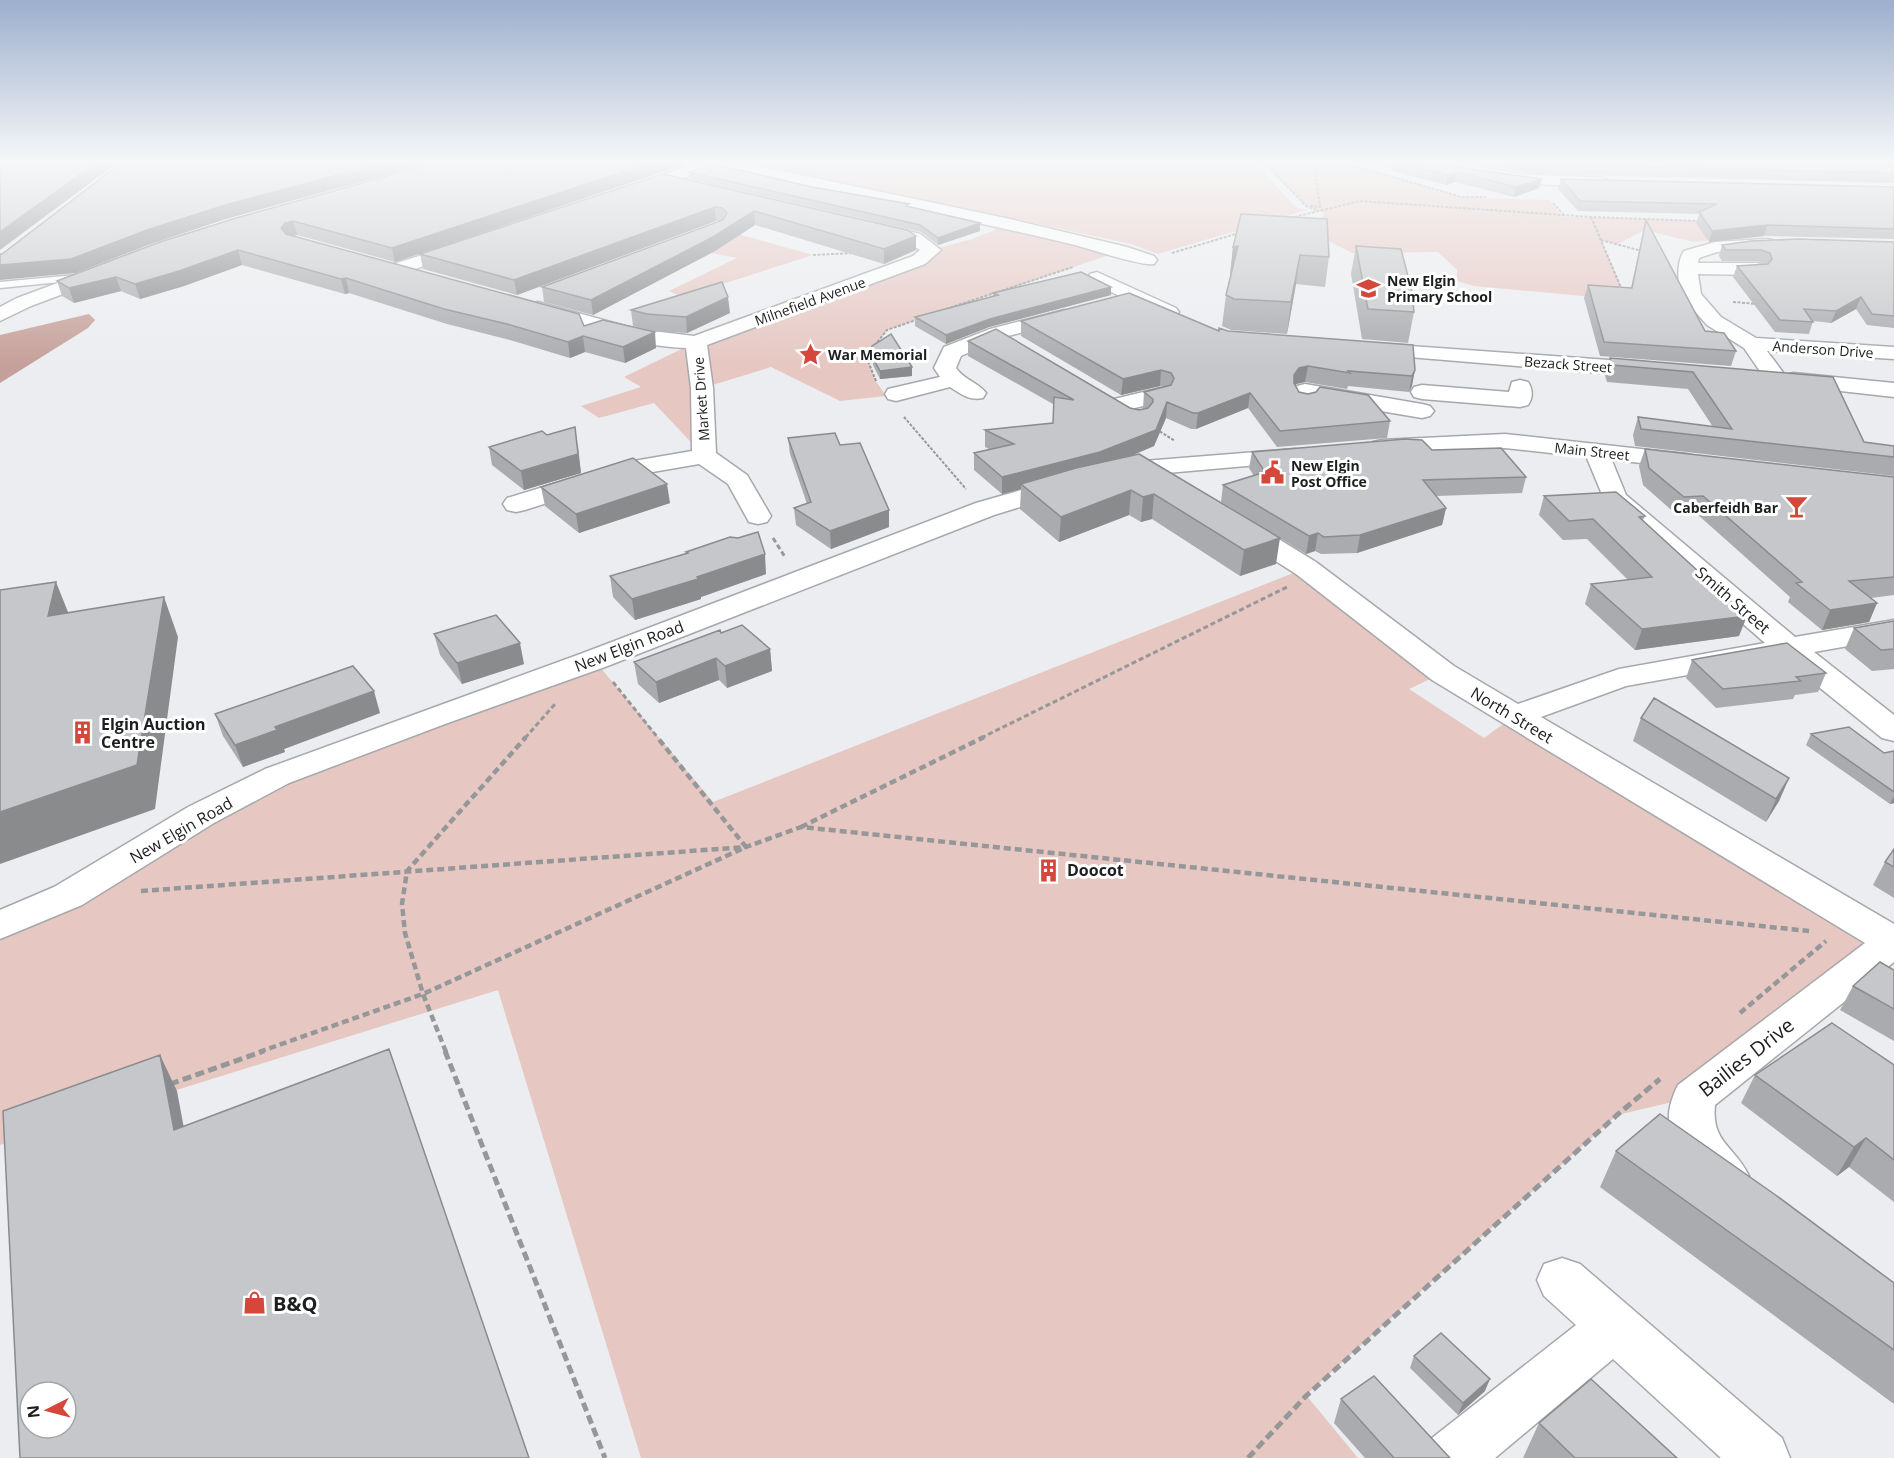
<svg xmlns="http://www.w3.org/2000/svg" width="1894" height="1458" viewBox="0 0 1894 1458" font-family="'Open Sans',sans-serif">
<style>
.green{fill:#e6c7c2}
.forest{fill:#c59f99}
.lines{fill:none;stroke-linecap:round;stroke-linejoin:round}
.lane-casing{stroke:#a6a8ab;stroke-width:3}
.street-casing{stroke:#a6a8ab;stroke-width:3}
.secondary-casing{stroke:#a6a8ab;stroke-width:3}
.primary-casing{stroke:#a6a8ab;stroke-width:3}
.path-far3{stroke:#959799;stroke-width:2;stroke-dasharray:3 1.5;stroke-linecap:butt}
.path-far2{stroke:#959799;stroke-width:3;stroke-dasharray:5 3;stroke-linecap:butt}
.path-far1{stroke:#959799;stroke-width:4.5;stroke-dasharray:7 4;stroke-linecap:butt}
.path{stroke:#959799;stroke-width:5;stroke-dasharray:9 4.5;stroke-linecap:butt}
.lane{fill:#fff;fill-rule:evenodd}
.street{fill:#fff;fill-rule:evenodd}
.secondary{fill:#fff;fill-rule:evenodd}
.primary{fill:#fff;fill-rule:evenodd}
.wall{fill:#a9abae}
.shaded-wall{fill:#8a8b8d}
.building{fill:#c5c7ca;stroke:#8a8b8d;stroke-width:1.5;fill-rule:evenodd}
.labels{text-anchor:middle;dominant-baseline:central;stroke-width:6;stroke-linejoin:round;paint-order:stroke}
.far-poi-label{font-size:14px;font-weight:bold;fill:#1d1e1f;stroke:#fff;text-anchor:start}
.far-street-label{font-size:14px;fill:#1d1e1f;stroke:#fff}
.street-label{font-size:16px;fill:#1d1e1f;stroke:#fff}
.poi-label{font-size:16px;font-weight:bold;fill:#1d1e1f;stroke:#fff;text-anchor:start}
.near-street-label{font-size:20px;fill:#1d1e1f;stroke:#fff}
.near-poi-label{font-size:20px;font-weight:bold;fill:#1d1e1f;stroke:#fff;text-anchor:start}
</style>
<rect width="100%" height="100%" fill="#ebedf0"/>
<!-- green -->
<path class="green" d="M753 163H1256L1295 207 1307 210 1158 254 1131 244Z
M1265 163H1345L1462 197 1549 200 1563 217 1725 221 1737 238 1694 242 1645 230 1618 244 1601 240 1627 300 1474 286 1457 281V270L1438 252 1352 253 1317 235 1324 213 1306 206Z
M1010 224 1121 251 887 330 866 356 875 380 886 396 840 401 771 367 703 388 704 456 654 403 599 418 581 406 641 387 624 377 696 342 932 250 972 239Z
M738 234 813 255 682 297 669 291 737 258 701 251Z
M1306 568 1443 673 1409 689 1484 738 1514 716 1893 941 1694 1097 1617 1115 1306 1395 1358 1458H641L498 990 0 1145V925L277 776 594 660 713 802Z"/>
<!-- forest -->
<path class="forest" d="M89 314 95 320 88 328 0 383V335Z"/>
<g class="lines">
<defs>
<path id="lane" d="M86 274 90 275V279L0 288V282Z"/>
<path id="street" d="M697 163H744L1010 219 1127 247 1154 256 1157 260 1154 264C1144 267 1090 249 1075 245 956 216 836 196 717 167L680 179 701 185 703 188 695 193 657 183 655 180 657 177Z
M1432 163H1458L1521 174 1604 178 1612 183 1604 188C1546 186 1490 181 1434 166Z
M874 223 920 234 941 250 925 264 707 345 713 388 716 453 747 475 771 516 767 522 758 524 749 522 728 484 699 464 635 475 525 510 516 512 507 510 503 504 507 498 622 463 692 451 691 388 686 348C633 346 582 327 531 312L528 308 531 304 538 302 636 329 694 336 913 256 920 250 908 242 868 232 865 228 868 224Z
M1766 239 1772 240 1775 244 1772 248 1717 252 1699 258 1698 263H1757L1764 265 1766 269 1764 273 1757 275 1698 274 1701 294 1721 317 1756 338 1894 347V359L1767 351 1785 375 1793 373 1894 383V397L1768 383 1744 348 1707 325 1684 299C1677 288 1676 262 1684 251L1715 242Z
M464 242 470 243 473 247 470 251 397 275 390 273 388 269 390 265Z
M1097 272 1176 308 1179 312 1176 316H1162L1090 282 1088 278 1090 274Z
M1064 310 1071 312 1074 316 1071 320 1004 337 961 356 956 368C964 380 978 382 986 393L983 398C969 401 961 394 950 387L896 401 888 399 885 394 888 389 940 377 934 368 944 347 990 329Z
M1368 343 1651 363 1659 365 1662 370 1659 375 1651 377 1361 353 1357 349 1361 345Z
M1520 380 1528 382C1533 389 1533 398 1528 405L1520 407 1422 399 1414 397 1411 392 1414 387 1422 385 1509 392 1512 382Z
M1305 384 1422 404 1430 406 1434 411 1430 416 1422 418 1316 400 1313 406 1305 408 1297 406C1292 399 1292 393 1297 386Z
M1160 388 1168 390 1171 395 1168 400 1118 412 1110 410 1107 405 1110 400Z
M1596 444 1605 446 1608 451 1626 495 1795 637 1894 620V638L1814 652 1894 715V741L1882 738 1783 658 1626 686 1541 717 1894 924V962L1715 1105C1711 1143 1735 1146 1749 1176L1743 1190C1738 1192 1730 1196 1725 1195 1702 1193 1669 1142 1669 1120 1668 1108 1673 1095 1678 1085L1865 943 1432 680 1296 574 1231 533 1227 527 1231 521 1240 519 1249 521 1316 562 1454 666 1518 704 1619 669 1765 643 1606 504 1584 451 1587 446Z
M1562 1258 1580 1264 1782 1438 1790 1458H1721L1613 1359 1495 1458H1424L1432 1438 1576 1325 1544 1296 1537 1280 1544 1264Z"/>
<path id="secondary" d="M101 267 108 269 110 273 108 277 31 306 0 321V307L17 298Z"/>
<path id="primary" d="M1505 434 1686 454 1695 456 1698 461 1695 466 1686 468 1505 448 1382 454 1373 452 1370 447 1373 442 1382 440Z
M1295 449 1304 451 1307 456 1304 461 1144 475 1113 483 1104 480 1100 475 1104 470 1144 461Z
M1063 478 1072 481 1076 486 1072 491 994 515 605 667 445 724 289 783 214 823 82 905 0 939V910L54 887 188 807 265 769 583 653 976 503Z"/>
</defs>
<!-- lane casing -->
<use href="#lane" class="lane-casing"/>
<!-- street casing -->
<use href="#street" class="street-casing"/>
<!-- secondary casing -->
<use href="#secondary" class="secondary-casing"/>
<!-- primary casing -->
<use href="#primary" class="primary-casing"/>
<!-- path-far3 -->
<path class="path-far3" d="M1265 163 1306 206 1316 210
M1345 163 1462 197H1486
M1553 203 1564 215
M1310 206 1320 207 1314 163
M1591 217 1622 290
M1290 218 1360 201 1591 217 1700 221
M1601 240 1642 251
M1172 253 1239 233
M813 255 853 253
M1733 302 1758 304
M946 309 1073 267
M876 381 866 356 887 330 919 319
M904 417 966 489
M1156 429 1175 441"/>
<!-- path-far2 -->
<path class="path-far2" d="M773 538 785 557
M613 682 658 738
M525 738 555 704
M981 738 1287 587"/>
<!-- path-far1 -->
<path class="path-far1" d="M801 827 984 737
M141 891 746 847 801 827 1809 931
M1740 1013 1826 941
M259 1052 423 994 746 847 657 737
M446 1052 423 994 405 933 402 904 407 871 526 737"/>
<!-- path -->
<path class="path" d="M445 1051 605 1458
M170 1084 264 1051
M1248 1458 1306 1396 1617 1115 1660 1079"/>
<!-- lane -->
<use href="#lane" class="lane"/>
<!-- street -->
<use href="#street" class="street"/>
<!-- secondary -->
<use href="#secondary" class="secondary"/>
<!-- primary -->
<use href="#primary" class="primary"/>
</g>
<!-- wall -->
<path class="wall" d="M434 163 686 164 395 262 297 235 292 236 656 348 625 363 585 352 570 358 510 340 447 324 349 293 345 294 242 265 184 286 140 299 121 291 74 303 62 296 57 281Z
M1376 163H1450L1539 188 1514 197 1455 182 1446 185 1392 171V168Z
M1473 163H1894V183L1538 174Z
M689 172 812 187 909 206 980 231 938 245 921 232 689 179Z
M663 174 916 236V250L884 264 755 225 715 251 593 315 544 302 542 287 720 221H716L517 295 423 269 420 254Z
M1561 179 1894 187V239L1764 236 1709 242 1696 223 1699 214 1578 211 1558 189Z
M1646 220 1705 331 1736 351 1731 366 1600 356 1584 298 1588 285 1631 288 1643 233Z
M1894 242V328L1867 325 1856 309 1831 323 1813 321 1809 334 1775 332 1733 277 1737 266 1766 264 1757 261H1722L1719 256 1722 245Z
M1356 246 1414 312 1408 343 1362 339 1351 274Z
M1233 247 1329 257 1325 287 1296 284 1287 334 1231 330 1222 326 1226 295 1230 276Z
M993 293 1111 295 989 327 946 344 915 326V317L993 297Z
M631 310 730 313 687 333 649 331 633 326Z
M1021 321 1228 331 1413 345 1412 386 1409 392 1348 386 1347 389 1305 382 1296 384 1295 386 1299 392 1390 421 1387 438 1277 447 1248 408 1196 429H1191L1166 418 1154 446 1129 457 1276 564 1240 576 1152 519 1141 522 1129 515 1059 542 1020 509 1021 489 1002 494 974 470V453L991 450 985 447V430L1053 423V404L968 356V341L1130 408 1139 410 1144 409 1143 408 1144 392 1164 387 1160 386 1121 395 1021 336Z
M872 346 912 367V376L880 379 873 365Z
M1610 358 1833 377 1864 442 1894 446V476L1635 446 1633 435 1638 417 1713 427 1688 389 1607 382 1605 375Z
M547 435 578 445 581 473 524 490 492 465 489 447Z
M788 438 840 445 889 510V527L831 549 796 525 794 508 807 504 790 454Z
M1645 449 1894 477V595L1871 598 1877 603 1869 622 1822 630 1788 602 1790 597 1697 514 1678 516 1643 485 1639 466Z
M1432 450 1526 477 1522 493 1436 496 1446 508 1442 525 1357 553 1321 554 1315 551 1306 554 1221 502 1223 485 1254 476 1249 468 1252 452Z
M541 487 670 503 579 533 545 506Z
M1544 496 1645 516 1643 520 1739 636 1635 650 1585 604 1591 584 1628 580 1587 539 1563 540 1539 515Z
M686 552 766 574 701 597V599L635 620 613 597 610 576 686 554Z
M1894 621V669L1872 671 1845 649 1854 628Z
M721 633 770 649 772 671 727 688 719 680 659 703 638 684 634 662Z
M434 634 524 664 462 684 440 655Z
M1692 660 1826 673 1818 692 1795 695 1793 699 1716 708 1686 678Z
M380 713 284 749 285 752 243 767 223 736 215 714Z
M1641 718 1789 778 1779 801 1766 822 1633 741Z
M1811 734 1884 753 1894 751V803L1890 804 1806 745Z
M1894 849V898L1873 885 1885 862Z
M1894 970V1041L1840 1010 1853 986Z
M1894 1065V1202L1849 1167 1837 1176 1741 1103 1755 1075Z
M1616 1151 1894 1283V1404L1600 1187Z
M1414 1356 1485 1391 1458 1415 1410 1368Z
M1341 1399 1450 1458H1365L1334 1423Z
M1539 1423 1677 1458H1523Z"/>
<!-- shaded-wall -->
<path class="shaded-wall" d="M96 163H117L0 250V232Z
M382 163H430L226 219 151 244 76 273 0 280V265L147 230 222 206Z
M650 163H686V164L395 262 392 248Z
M1457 172 1455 182 1446 185 1448 175Z
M1542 179 1539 188 1514 197 1516 187Z
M715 207 716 221 517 295 514 280Z
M754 211 755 225 715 251 593 315 591 300Z
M293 221 297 235 288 237 281 228 285 223Z
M980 223V231L938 245V238Z
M1767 225 1764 236 1709 242 1712 231Z
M916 236V250L884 264V249Z
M1238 246 1230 276 1233 247Z
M238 250 242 265 184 286 140 299 135 284Z
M1300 255 1296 284 1287 334 1291 302Z
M116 277 121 291 74 303 69 288Z
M346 278 349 293 345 294 341 279Z
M1111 287V295L989 327 946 344V335L990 319Z
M728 297 730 313 687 333 686 317Z
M1861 297 1856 309 1831 323 1836 311Z
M655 332 656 348 625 363 623 347Z
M583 336 585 352 570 358 568 342Z
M1308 366 1305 382 1296 384 1292 390 1294 375 1299 368Z
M912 367V376L880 379V371Z
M1161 370 1160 386 1121 395 1123 379Z
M1415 370 1412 386 1409 392 1412 376Z
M1250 393 1248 408 1196 429 1198 413Z
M1167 402 1166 418 1154 446 1099 469 1021 484V489L1002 494V477Z
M575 427 581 473 524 490 521 471Z
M667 484 670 503 579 533 576 514Z
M1131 490 1129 515 1059 542 1061 517Z
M1154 494 1152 519 1141 522 1143 497Z
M1446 508 1442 525 1357 553 1360 535Z
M889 510V527L831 549 830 531Z
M1318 533 1315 551 1306 554 1309 536Z
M1280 538 1276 564 1240 576 1244 550Z
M765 554 766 574 701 597V599L635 620 632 599Z
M56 582 72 622 48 616Z
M164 597 178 637 155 809 0 864V812Z
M1877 603 1869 622 1822 630 1830 610Z
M1747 616 1739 636 1635 650 1642 629Z
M520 643 524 664 462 684 457 663Z
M770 649 772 671 727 688 725 666Z
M716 658 719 680 659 703 656 682Z
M374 691 380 713 284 749 285 752 243 767 235 745 275 727Z
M1789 778 1779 801 1766 822 1776 799Z
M1894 796V803L1890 804Z
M160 1055 177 1091 191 1166 174 1130Z
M1866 1138 1849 1167 1837 1176 1854 1147Z
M1490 1379 1485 1391 1458 1415 1463 1403Z"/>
<!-- building -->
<path class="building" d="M0 163H96L0 232Z
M121 163H382L222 206 147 230 71 259 0 265V254H2Z
M434 163H650L392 248 293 221 285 223 281 228 286 234 579 314 584 326 603 320 655 332 623 347 583 336 568 342 507 324 444 309 346 278 341 279 238 250 179 271 135 284 116 277 69 288 57 281 160 242 236 218Z
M1400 163H1450L1464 168 1542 179 1516 187 1457 172 1448 175Z
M1534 163H1894V173L1540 164Z
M713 164 812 187 909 204 906 206 980 223 938 238 920 225 689 172Z
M663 174 907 230 916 236 884 249 754 211 713 237 591 300 542 287 723 220 727 213 722 208 715 207 514 280 420 254Z
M1561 179 1894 187V229L1767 225 1712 231 1699 212 1717 204 1580 201Z
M1241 214 1327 219 1329 257 1300 255 1291 302 1234 299 1226 295 1238 246 1233 247Z
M1646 220 1705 331 1724 333 1736 351 1604 342 1588 285 1632 288Z
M1799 239 1894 242V316L1872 314 1861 297 1836 311 1804 309 1813 322 1780 320 1737 266 1768 264 1772 259 1770 253 1761 250H1726L1722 245 1751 241Z
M1356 246 1401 249 1412 292 1414 312 1368 309Z
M1081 272 1111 287 990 319 946 335 915 317 998 295 993 293Z
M722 282 728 297 686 317 647 314 631 310Z
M1129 293 1219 331V328L1228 331 1413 345 1415 370 1412 376 1348 371 1350 373 1308 366 1299 368 1294 375V383L1299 392 1308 394 1316 392 1320 387 1368 395 1390 421 1280 431 1250 393 1198 413H1193L1167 402 1156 430 1100 452 1002 477 974 453 1014 444 985 430 1053 423 1054 397 1074 400 968 341 996 329 1130 408 1139 410 1148 408 1153 402V399L1144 392 1171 385 1174 378 1171 373 1161 370 1123 379 1021 321Z
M891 334 912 367 880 371 872 356V346Z
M1610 358 1833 377 1864 442 1894 446V457L1641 429 1638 417 1732 429 1693 372 1612 365Z
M575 427 578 454 521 471 489 447 542 431 547 435Z
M835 433 840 445 860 443 889 510 830 531 794 508 811 502 788 438Z
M1405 439 1422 440 1432 450 1501 448 1526 477 1423 480 1446 508 1360 535 1324 537 1318 533 1309 536 1223 485 1265 472 1252 452Z
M1645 449 1894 477V577L1849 581 1877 603 1830 610 1796 583 1802 582 1703 496 1684 497 1649 468Z
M1139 454 1280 538 1244 550 1154 494 1143 497 1131 490 1061 517 1021 484 1076 468Z
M633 458 667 484 576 514 541 487Z
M1616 492 1645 516 1639 517 1747 616 1642 629 1591 584 1652 577 1593 519 1569 521 1544 496Z
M758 532 765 554 697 577 698 579 632 599 610 576 688 553 686 552 730 537 738 538Z
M56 582 48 616 164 597 137 765 0 812V590Z
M496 615 520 643 457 663 434 634Z
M1894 621V649L1881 650 1854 628Z
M742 625 770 649 725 666 716 658 656 682 634 662 720 630 721 633Z
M1787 643 1826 673 1796 677 1801 681 1723 689 1692 660 1696 659Z
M353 666 374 691 275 727 277 730 235 745 215 714Z
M1654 698 1789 778 1776 799 1641 718Z
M1849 727 1884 753 1894 751V792L1811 734Z
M1894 849V867L1885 862Z
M1880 962 1894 970V1009L1853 986Z
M1832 1023 1894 1065V1160L1866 1138 1854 1147 1755 1075Z
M389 1049 529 1458H20L3 1111 160 1055 174 1130ZM30 1392H66V1428H30Z
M1660 1114 1777 1196 1894 1283V1350L1616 1151Z
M1441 1333 1490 1379 1463 1403 1414 1356Z
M1374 1376 1450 1458H1394L1341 1399Z
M1591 1379 1677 1458H1575L1539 1423Z"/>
<!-- sky -->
<linearGradient id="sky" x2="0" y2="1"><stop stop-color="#9dafcc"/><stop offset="0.44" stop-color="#f6f7f8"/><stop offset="1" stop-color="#f6f7f8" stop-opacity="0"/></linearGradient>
<rect width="1894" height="367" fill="url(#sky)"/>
<!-- icons -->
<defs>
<symbol id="school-bare" viewBox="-9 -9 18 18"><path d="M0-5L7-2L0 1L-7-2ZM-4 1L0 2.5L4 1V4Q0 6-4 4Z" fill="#d5473a" stroke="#fff" stroke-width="2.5" paint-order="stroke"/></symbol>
<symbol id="sight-bare" viewBox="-9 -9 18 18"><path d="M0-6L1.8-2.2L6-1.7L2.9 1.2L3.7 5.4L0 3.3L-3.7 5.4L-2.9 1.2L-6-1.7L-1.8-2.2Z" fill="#d5473a" stroke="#fff" stroke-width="2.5" paint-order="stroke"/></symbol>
<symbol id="civic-bare" viewBox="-9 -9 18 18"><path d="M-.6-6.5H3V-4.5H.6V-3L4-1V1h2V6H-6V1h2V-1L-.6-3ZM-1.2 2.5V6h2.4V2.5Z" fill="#d5473a" stroke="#fff" stroke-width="2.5" paint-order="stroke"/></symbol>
<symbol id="bar-bare" viewBox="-9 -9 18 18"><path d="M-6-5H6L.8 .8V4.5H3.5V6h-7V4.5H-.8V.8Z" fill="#d5473a" stroke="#fff" stroke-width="2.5" paint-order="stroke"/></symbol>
<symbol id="building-bare" viewBox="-9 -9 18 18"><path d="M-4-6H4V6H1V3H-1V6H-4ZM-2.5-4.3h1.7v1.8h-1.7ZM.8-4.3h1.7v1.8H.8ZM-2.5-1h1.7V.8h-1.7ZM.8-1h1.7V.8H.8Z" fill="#d5473a" stroke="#fff" stroke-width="2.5" paint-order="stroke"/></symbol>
<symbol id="shop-bare" viewBox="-9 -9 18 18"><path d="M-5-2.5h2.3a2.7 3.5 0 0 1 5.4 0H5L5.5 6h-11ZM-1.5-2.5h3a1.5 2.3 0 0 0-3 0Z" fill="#d5473a" stroke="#fff" stroke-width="2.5" paint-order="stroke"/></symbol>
</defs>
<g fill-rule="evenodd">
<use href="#school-bare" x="1352" y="272" width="33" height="33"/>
<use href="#sight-bare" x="794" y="338" width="33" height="33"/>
<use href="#civic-bare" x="1256" y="456" width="33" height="33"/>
<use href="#bar-bare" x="1780" y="490" width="33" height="33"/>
<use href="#building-bare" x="66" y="716" width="33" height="33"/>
<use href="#building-bare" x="1032" y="854" width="33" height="33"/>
<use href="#shop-bare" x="238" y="1286" width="33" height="33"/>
</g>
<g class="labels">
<!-- far-poi labels -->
<g class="far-poi-label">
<text x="1387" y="280">New Elgin<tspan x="1387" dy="16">Primary School</tspan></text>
<text x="828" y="354">War Memorial</text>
<text x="1291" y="465">New Elgin<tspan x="1291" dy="16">Post Office</tspan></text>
<text x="1778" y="507" text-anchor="end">Caberfeidh Bar</text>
</g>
<!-- far-street labels -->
<g class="far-street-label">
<text transform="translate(810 301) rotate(-20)">Milnefield Avenue</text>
<text transform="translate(1823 349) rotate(4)">Anderson Drive</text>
<text transform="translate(1568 364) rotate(4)">Bezack Street</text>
<text transform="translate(701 399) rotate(-94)">Market Drive</text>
<text transform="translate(1592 451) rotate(6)">Main Street</text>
</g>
<!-- street labels -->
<g class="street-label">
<text transform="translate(1733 600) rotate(41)">Smith Street</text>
<text transform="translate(629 646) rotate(-21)">New Elgin Road</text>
<text transform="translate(1512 715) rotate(31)">North Street</text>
<text transform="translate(181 830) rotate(-30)">New Elgin Road</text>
</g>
<!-- poi labels -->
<g class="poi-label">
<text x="101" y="724">Elgin Auction<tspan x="101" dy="18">Centre</tspan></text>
<text x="1067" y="870">Doocot</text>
</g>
<!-- near-street labels -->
<g class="near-street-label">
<text transform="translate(1746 1057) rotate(-38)">Bailies Drive</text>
</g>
<!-- near-poi labels -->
<g class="near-poi-label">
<text x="273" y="1303">B&amp;Q</text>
</g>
</g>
<!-- north arrow -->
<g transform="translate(48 1410) rotate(264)"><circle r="28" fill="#ffffff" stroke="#a5a5a5" stroke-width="1.5"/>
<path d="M0-4.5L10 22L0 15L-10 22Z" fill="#d5473a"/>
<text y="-9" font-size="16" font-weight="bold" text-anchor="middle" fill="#1d1e1f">N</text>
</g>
</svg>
